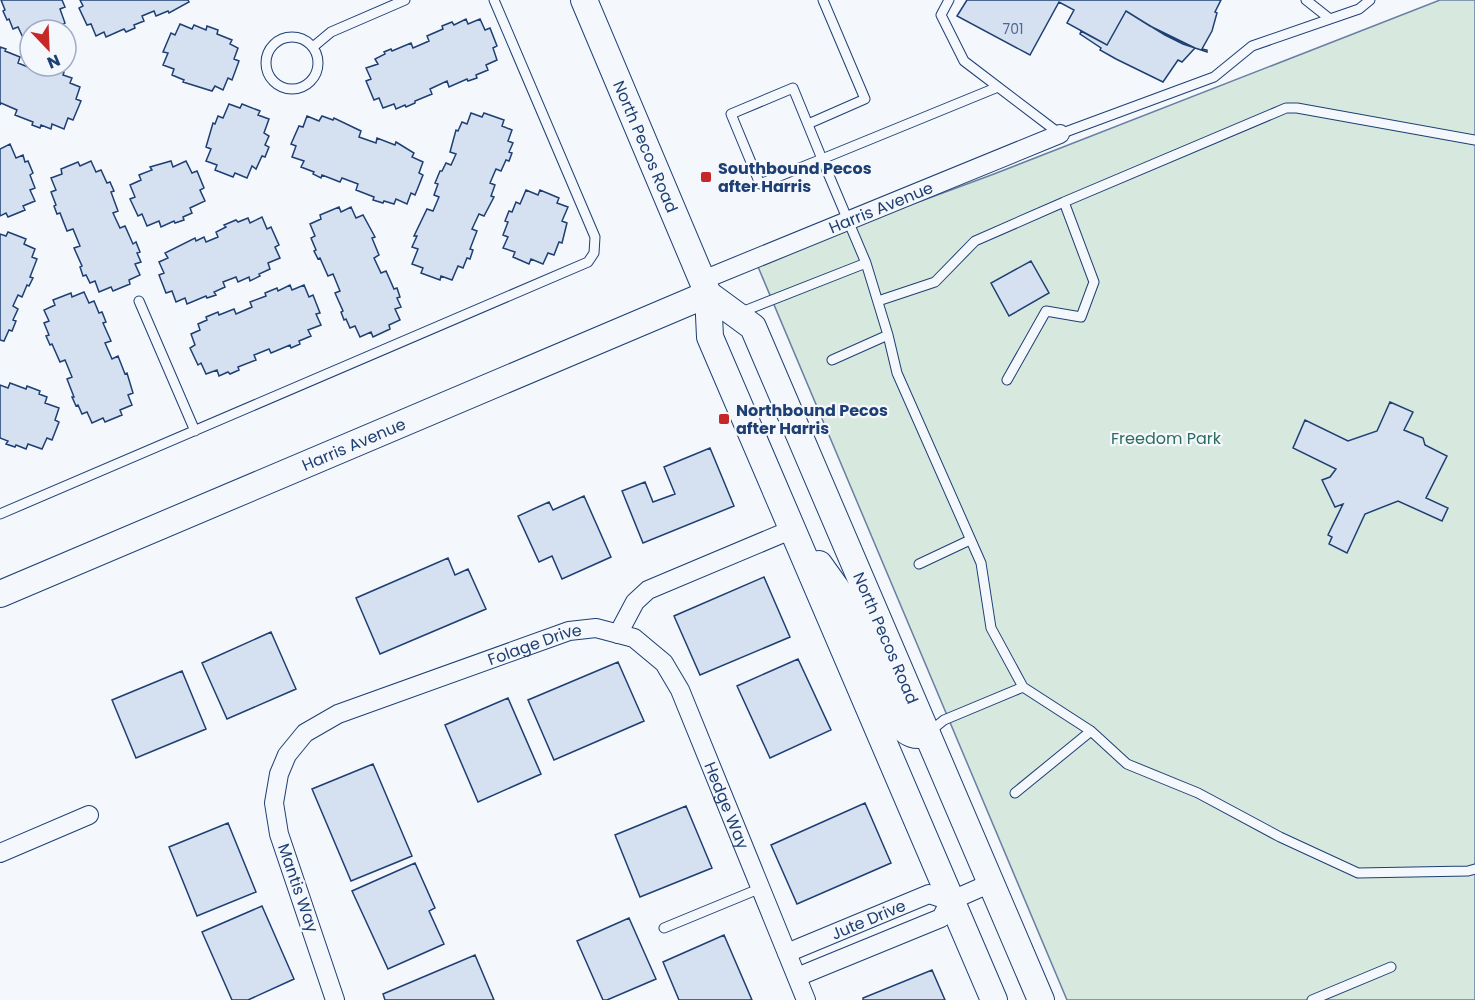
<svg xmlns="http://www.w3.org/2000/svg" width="1475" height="1000" viewBox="0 0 1475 1000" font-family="Poppins,sans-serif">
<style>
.green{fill:#d7e8df;stroke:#687fa3;stroke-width:1.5}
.building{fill:#d5e0f0;stroke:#1d3f73;stroke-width:1.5}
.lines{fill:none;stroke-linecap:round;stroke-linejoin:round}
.lane-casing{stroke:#1d3f73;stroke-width:11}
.street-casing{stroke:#1d3f73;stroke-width:20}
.secondary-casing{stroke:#1d3f73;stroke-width:28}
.lane{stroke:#f4f7fb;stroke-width:9}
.street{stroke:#f4f7fb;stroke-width:18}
.secondary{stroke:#f4f7fb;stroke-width:26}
.poi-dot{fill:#c62828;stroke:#f4f7fb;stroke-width:2}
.labels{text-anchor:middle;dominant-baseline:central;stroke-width:4.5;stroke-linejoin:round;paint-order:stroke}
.number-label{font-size:14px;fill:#4b6792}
.street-label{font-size:16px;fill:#1d3f73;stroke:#f4f7fb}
.poi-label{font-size:16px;font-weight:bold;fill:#1d3f73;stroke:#f4f7fb;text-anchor:start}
.park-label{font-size:16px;fill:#2c6c60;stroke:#f4f7fb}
</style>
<rect width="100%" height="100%" fill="#f4f7fb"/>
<!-- green -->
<path class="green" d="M1440 0H1475V1000H1067L756 262 994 174Z"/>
<!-- building -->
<path class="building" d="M1 0H62L65 7 60 9 65 23 54 28 55 30H30V39L25 42 18 27 13 29 9 19 7 20 3 11 5 10Z
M80 0H188L189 2 169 13 168 11 156 16 154 11 142 16 144 21 134 25 135 28 126 32 124 29 106 37 104 32 96 36 91 24 87 25 79 8 83 6Z
M967 0H1221L1215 12 1217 13 1212 31 1202 49 1207 50V52L1183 44 1165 35 1126 11 1107 45 1067 23 1074 10 1059 2 1030 55 957 16Z
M1126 11 1150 26 1195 48 1182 62 1178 60 1163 82 1116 59 1100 50 1101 48 1080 34 1081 31 1107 45Z
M466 19 468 24 480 19 485 30 490 28 497 46 493 48 497 60 486 65 488 70 476 75 477 78 468 81 467 79 449 87 447 81 430 89 432 94 415 101V103L406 107 405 105 396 109 394 104 383 108 379 98 374 100 366 81 371 79 366 68 378 64 375 59 385 54 384 52 391 49 392 51 411 43 413 48 429 41 427 36 443 29 442 26 452 22 454 25Z
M180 24 192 29 194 25 206 30 207 26 218 30 217 34 232 40 230 44 238 48 234 59 239 61 232 80 228 78 223 90 215 86 212 91 183 82 184 80 172 75 174 69 163 65 168 53 163 52 171 33 175 35Z
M0 47 6 49 5 51 20 57 18 63 33 69 34 66H39L51 71 52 68 64 72 63 75 72 78 70 83 80 87 76 99 81 101 73 120 68 118 64 129 52 124 51 129 41 125 40 128 32 125 33 122 15 115 17 110 1 103 0 105Z
M229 104 240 108 242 104 260 111 258 115 269 119 264 133 269 136 265 145 269 147 265 157 262 156 256 169 252 166 247 178 235 173 233 177 215 170 217 165 206 161 211 149 206 147 213 123 215 124 218 116 223 118Z
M471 113 482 117 484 113 504 120 502 126 512 130 508 141 513 143 509 152 512 153 509 161 506 160 501 171 496 169 490 183 495 185 491 196 494 197 484 216 479 214 472 229 477 231 470 249 473 250 470 259 467 258 463 268 458 266 452 280 441 276 440 280 421 273 423 268 412 264 418 249 412 247 417 236H414L427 209 433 211 439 197 434 195 438 184 435 183 440 171H442L446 163 451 165 456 154 450 152 456 130 458 131 462 122 467 124Z
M307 116 319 121 322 116 333 120 334 118 361 131 359 137 376 143 377 138 395 145 396 142 414 153 412 157 423 162 419 173 423 175 415 195 411 193 407 204 396 199 394 204 384 201 383 203 373 200 374 197 356 190 358 184 342 178 340 182 322 175 321 178 313 174 314 172 301 167 304 161 292 157 296 146 291 144 299 126 303 127Z
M10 144 16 158 23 155 25 162 28 161 33 173 30 175 35 188 30 190 35 201 23 206 25 210 8 217 6 213 0 216V149Z
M91 161 96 172 101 170 107 183 110 182 114 191 111 192 118 211 113 213 120 228 125 226 133 244 136 242 140 252 137 253 141 262 135 264 140 275 129 280 130 284 113 291 111 287 99 292 95 281 90 283 86 275 83 276 80 267 82 266 74 248 80 246 73 229 67 231 60 213 57 214 54 206 56 205 51 192 56 190 51 178 62 174 61 169 78 162 80 166Z
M171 161 173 167 186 161 192 173 197 171 204 188 200 190 205 201 190 208 192 213 183 217 184 220 175 223 174 221 161 227 159 221 147 226 142 214 138 216 130 199 135 197 130 185 141 180 139 175 152 170 150 167Z
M526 190 538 195 540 190 559 198 557 203 568 207 562 221 567 223 562 243 559 242 554 255 548 253 543 264 531 259 529 264 513 257 515 252 503 248 508 237 503 235 508 222 505 221 509 211 512 212 516 202 520 204Z
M339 207 341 212 351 207 356 218 363 215 375 237 372 238 379 255 374 258 381 273 386 271 394 289 397 288 400 297 397 298 401 307 395 309 400 320 389 325 390 329 373 337 371 332 360 337 355 326 350 328 346 319 344 320 341 312 343 311 335 293 340 291 333 274 328 276 320 258 318 259 314 251 316 250 311 238 315 236 310 224 321 219 320 215Z
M262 217 267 229 271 227 279 245 275 247 280 258 268 263 270 269 259 274 260 276 250 281 249 277 238 282 236 277 223 282 225 287 214 292 216 295 207 298 206 296 187 304 185 298 176 302 172 291 166 293 159 275 164 273 159 262 168 258 165 253 195 238 196 241 204 237 206 242 218 237 216 232 226 227 224 225 236 220 238 222 248 218 250 223Z
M8 232 26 239 24 244 35 249 32 257 37 259 30 277 33 278 29 286 27 285 22 297 18 295 13 306 18 309 13 320 16 321 12 331 9 330 4 341 0 340V234L6 236Z
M1031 261 1049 293 1009 316 991 283Z
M290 285 292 290 304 285 309 297 313 295 320 313 316 314 321 325 308 330 311 336 299 341 300 344 291 348 290 345 271 353 269 349 254 355 256 360 238 367 239 370 230 374 228 372 219 376 217 370 206 374 201 363 198 365 190 348 195 345 191 334 200 330 198 324 207 320 206 317 218 312 219 315 234 309 236 314 252 307 250 302 266 296 265 293 277 288 278 291Z
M84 292 89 303 94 301 99 313 102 312 106 322 103 323 111 341 105 343 112 359 118 356 125 374 127 373 133 393 128 395 132 405 120 410 122 415 105 422 103 418 92 423 87 412 82 414 78 405 76 406 72 397H74L67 379 72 377 65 360 60 362 52 344 50 345 46 336 49 335 44 323 49 321 44 310 55 305 53 300 71 293 72 297Z
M10 383 26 389 27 386 40 391 39 394 47 397 45 403 59 408 55 420 59 422 52 440 47 438 42 449 28 444 26 449 16 445 15 447 6 444 8 441 0 438V385L8 388Z
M1390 402 1413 412 1404 430 1423 438 1425 445 1447 456 1426 498 1448 508 1442 521 1398 501 1365 514 1347 553 1329 544 1332 537 1328 535 1343 504 1335 507 1322 480 1330 477 1336 469 1293 448 1305 420 1348 441 1377 431Z
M710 448 734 506 643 543 622 491 645 482 653 502 675 494 664 467Z
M584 496 611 557 562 579 552 556 539 562 518 516 549 502 553 510Z
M448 558 455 575 468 569 486 609 380 654 356 598Z
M764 577 790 637 700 675 674 616Z
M271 632 296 689 227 719 202 663Z
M798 659 831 730 770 758 737 686Z
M618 662 644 721 554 760 528 700Z
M182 671 206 729 136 758 112 700Z
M508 698 541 774 478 802 445 725Z
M373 764 412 856 351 881 312 789Z
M865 803 891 863 797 904 771 845Z
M686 806 712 868 640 897 615 835Z
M228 823 256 892 197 916 169 847Z
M415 863 435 908 429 911 444 944 388 969 352 891Z
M262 906 294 979 248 1000H232L202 932Z
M629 918 656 979 607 1000H603L577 941Z
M724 935 752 1000H679L663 962Z
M475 955 494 1000H385L383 994Z
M932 970 945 1000H863V998Z"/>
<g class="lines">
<defs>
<path id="lane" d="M949 0 941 15 964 61 1060 134 1214 77 1252 46 1359 9 1370 0
M1306 0 1330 19
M266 63a26 26 0 1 1 52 0a26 26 0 1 1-52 0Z
M313 47 331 32 405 0
M793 88 822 159 760 184 731 114Z
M808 124 865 99 823 0
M1064 202 1286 108H1297L1475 140
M139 301 195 431
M878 301 935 282 975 241 1064 202 1094 282 1081 317 1046 311 1007 380
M739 313 866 263 822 159 998 87
M888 335 897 373 981 563 991 628 1023 687 1091 731 1127 764 1198 793 1280 837 1358 873 1468 871 1475 869
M832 360 888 335 866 263
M0 514 588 262 594 253 595 237 494 0
M919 564 970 540
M928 733 944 720 1023 687
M1015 793 1091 731
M664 928 761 888
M1312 1000 1391 967"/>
<g id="street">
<path id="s1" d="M703 280 1060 134"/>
<path d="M618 634 635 602 648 590 793 529"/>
<path d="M0 853 89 815"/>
<path id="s2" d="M787 953 929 894 950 901"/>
<path d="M797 977 941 918 950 901 991 883"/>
<path id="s3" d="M335 1000 279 834 274 803 279 774 287 755 305 733 338 714 569 631 596 628 634 638 664 663 680 690 806 1000"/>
</g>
<g id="secondary">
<path id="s4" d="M584 0 708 294 710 337 994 1000"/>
<path id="s5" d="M708 294 753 327 1041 1000"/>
<path d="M819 564 844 599 900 725C908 734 915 737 927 734"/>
<path id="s6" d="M0 594 708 294"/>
</g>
</defs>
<!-- lane casing -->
<use href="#lane" class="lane-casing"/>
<!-- street casing -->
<use href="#street" class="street-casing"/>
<!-- secondary casing -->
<use href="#secondary" class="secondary-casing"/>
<!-- lane -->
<use href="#lane" class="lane"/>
<!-- street -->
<use href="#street" class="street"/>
<!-- secondary -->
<use href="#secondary" class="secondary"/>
</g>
<!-- markers -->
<g class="poi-dot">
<rect x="700" y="171" width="12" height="12" rx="3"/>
<rect x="718" y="413" width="12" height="12" rx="3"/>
</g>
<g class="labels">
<!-- number labels -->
<g class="number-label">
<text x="1013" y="29">701</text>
</g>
<!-- street labels -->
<g class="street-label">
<text stroke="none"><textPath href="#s4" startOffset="159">North Pecos Road</textPath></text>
<text stroke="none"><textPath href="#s1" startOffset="192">Harris Avenue</textPath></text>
<text stroke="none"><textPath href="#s6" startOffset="384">Harris Avenue</textPath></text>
<text stroke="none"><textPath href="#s5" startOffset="394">North Pecos Road</textPath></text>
<text stroke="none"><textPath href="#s3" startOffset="532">Folage Drive</textPath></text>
<text stroke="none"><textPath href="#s3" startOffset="830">Hedge Way</textPath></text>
<text transform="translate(298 888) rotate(71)">Mantis Way</text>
<text stroke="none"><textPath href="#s2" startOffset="88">Jute Drive</textPath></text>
</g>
<!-- poi labels -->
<g class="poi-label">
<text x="718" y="168">Southbound Pecos<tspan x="718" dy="18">after Harris</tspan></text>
<text x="736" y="410">Northbound Pecos<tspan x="736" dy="18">after Harris</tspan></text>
</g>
<!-- park labels -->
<g class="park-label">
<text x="1166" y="438">Freedom Park</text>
</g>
</g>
<!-- north arrow -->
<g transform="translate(48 48) rotate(157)"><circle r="28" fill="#f4f7fb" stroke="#9eadc5" stroke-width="1.5"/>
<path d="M0-4.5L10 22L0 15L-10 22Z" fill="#c62828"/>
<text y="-9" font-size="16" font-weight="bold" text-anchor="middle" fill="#1d3f73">N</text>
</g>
</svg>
